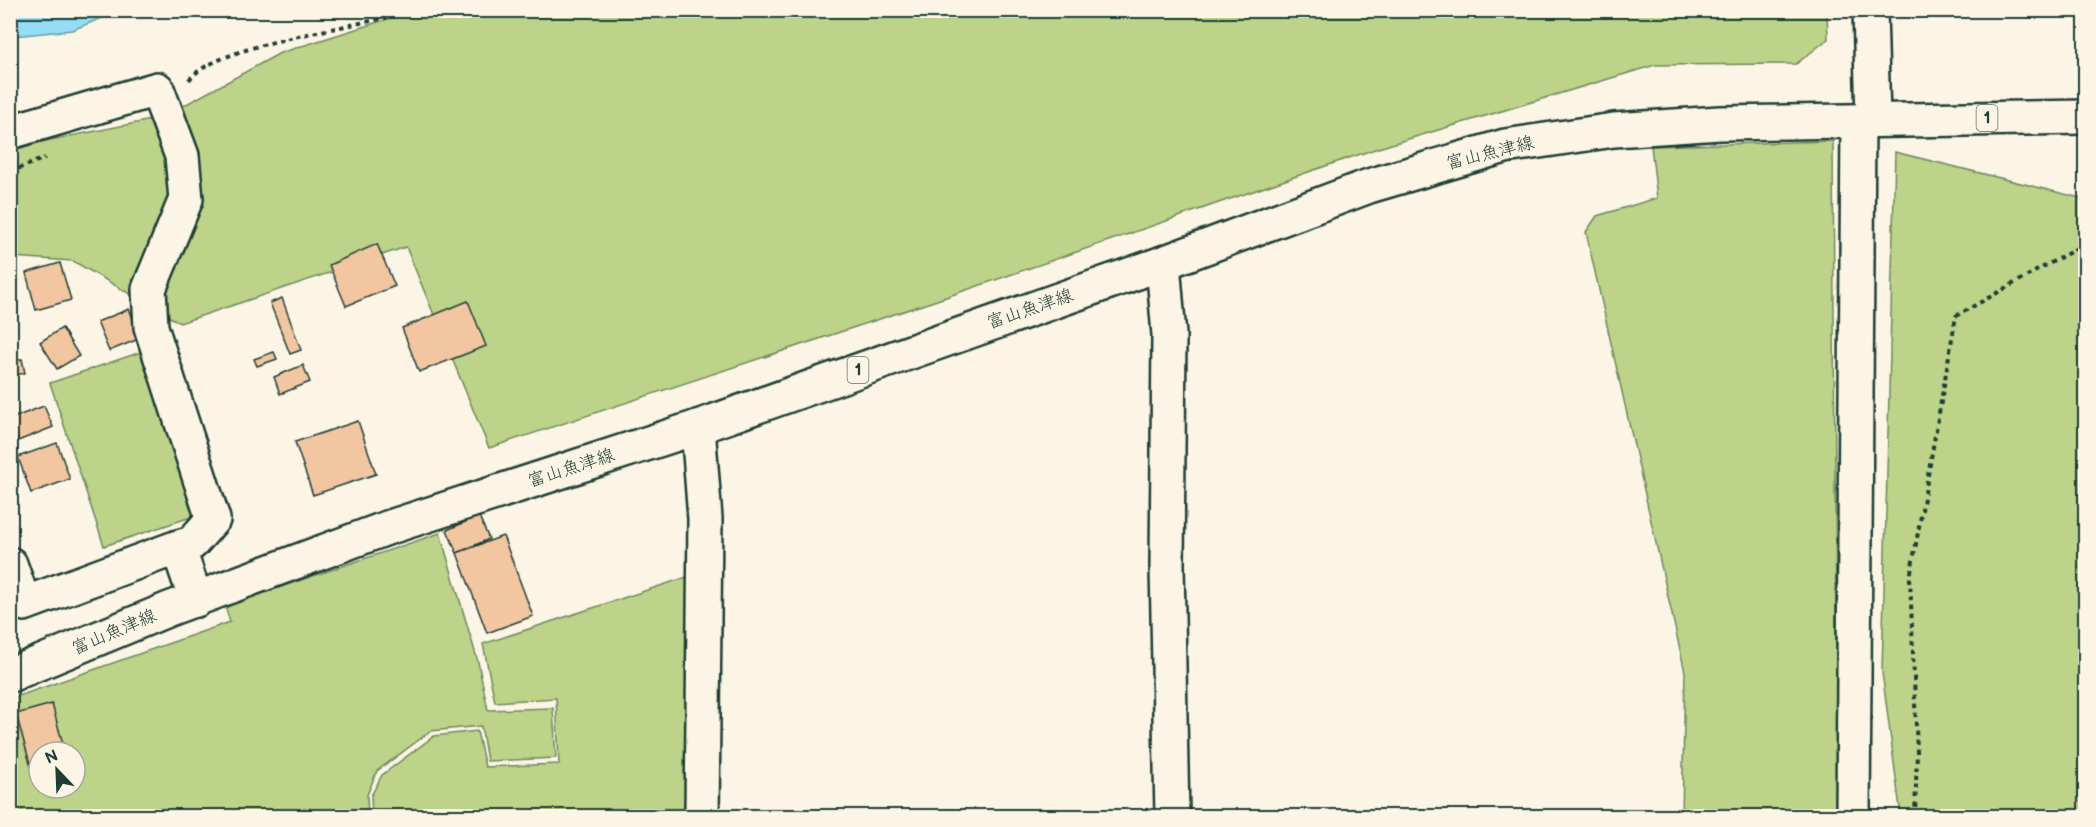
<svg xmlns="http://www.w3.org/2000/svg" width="2096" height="827" viewBox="0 0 2096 827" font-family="'Balsamiq Sans','Klee One',sans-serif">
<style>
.green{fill:#bcd389;stroke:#6e885e;stroke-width:1.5;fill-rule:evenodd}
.water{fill:#94ddf5;stroke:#659da8;stroke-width:1.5}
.building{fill:#f2c6a1;stroke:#1f3d34;stroke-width:1.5}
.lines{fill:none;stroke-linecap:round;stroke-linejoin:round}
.minor-casing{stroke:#1f3d34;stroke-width:38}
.major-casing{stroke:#1f3d34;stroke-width:38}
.path{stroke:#1f3d34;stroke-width:4;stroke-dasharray:4.5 4.5;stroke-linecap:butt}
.minor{stroke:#fcf5e5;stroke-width:33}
.major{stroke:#fcf5e5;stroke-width:33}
.labels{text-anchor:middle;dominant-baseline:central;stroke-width:6;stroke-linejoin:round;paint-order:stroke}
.shield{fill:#fcf5e5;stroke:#617469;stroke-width:1.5}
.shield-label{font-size:16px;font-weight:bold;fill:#1f3d34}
.street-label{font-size:18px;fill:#1f3d34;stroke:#fcf5e5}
</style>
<rect width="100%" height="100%" fill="#fcf5e5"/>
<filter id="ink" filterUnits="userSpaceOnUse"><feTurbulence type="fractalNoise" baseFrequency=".0167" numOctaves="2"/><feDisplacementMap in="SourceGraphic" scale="12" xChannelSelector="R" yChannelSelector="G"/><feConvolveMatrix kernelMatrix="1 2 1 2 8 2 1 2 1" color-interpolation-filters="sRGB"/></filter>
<g filter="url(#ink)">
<!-- green -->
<path class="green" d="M413 11H1827L1828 39 1796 64 1655 65 1375 149 946 297 489 448 406 247 180 323 73 261 11 257 10 148 161 118 280 53Z
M1833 141 1837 816H1682L1685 672 1586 232 1597 216 1657 198 1651 146Z
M1895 152 2085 199V816H1901L1882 672Z
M141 352 197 515 104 546 50 383Z
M440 533 478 662 488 710 553 708 556 758 487 761 481 726 431 731 377 771 367 795 368 816H11V810L16 808 11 776 10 699 230 622 225 606ZM39 752H75V788H39Z
M690 576 689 816H372L371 796 382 775 434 736 477 731 485 767 559 764 556 698 495 702 483 644Z"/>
<!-- water -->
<path class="water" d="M11 10H120V11L72 30 14 36 11 35Z"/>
<!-- building -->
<path class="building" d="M377 244 395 286 346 306 329 265Z
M60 263 71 300 36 310 26 273Z
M282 298 301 350 290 354 270 303Z
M468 301 486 346 419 372 402 328Z
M129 309 141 338 109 351 97 322Z
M62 328 79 356 57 369 40 342Z
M274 352 277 359 257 366 254 359Z
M22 359 25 373 10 376V362Z
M303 365 310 382 280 394 274 377Z
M44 406 53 427 18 441 10 419Z
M358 421 376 474 313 495 295 442Z
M57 443 70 479 31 493 18 457Z
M479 516 489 539 457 553 447 530Z
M503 536 533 616 487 633 457 553Z
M52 704 65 752H39V788H37L16 714Z"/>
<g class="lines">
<defs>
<path id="minor" d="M1870 10 1873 120
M10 132 157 89 182 156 186 199 149 289 151 327 213 519 192 543 178 547 196 600
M1163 263 1169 335 1167 566 1172 816
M698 427 705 519 702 816
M10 564 24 604 178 547
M1853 816 1858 121"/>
<path id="major" d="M10 675 169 609 387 528 698 427 1163 263 1369 186 1505 146 1614 130 1720 123 2086 117"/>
</defs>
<!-- minor casing -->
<use href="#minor" class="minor-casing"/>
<!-- major casing -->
<use href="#major" class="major-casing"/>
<!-- path -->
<path class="path" d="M189 80C217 43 368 25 418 10
M10 172 45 158
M1915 816 1917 752 1910 578 1956 316 2086 243"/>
<!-- minor -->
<use href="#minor" class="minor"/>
<!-- major -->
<use href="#major" class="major"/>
</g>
</g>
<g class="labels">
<!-- shield labels -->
<g class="shield">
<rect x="1976.5" y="105" width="21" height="26" rx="4.5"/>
<rect x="847.5" y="357" width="21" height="26" rx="4.5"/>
</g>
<g class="shield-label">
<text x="1987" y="118">1</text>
<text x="858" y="370">1</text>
</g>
<!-- street labels -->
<g class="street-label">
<text transform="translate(1490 153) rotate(-14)">富山魚津線</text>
<text transform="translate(1030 309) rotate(-19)">富山魚津線</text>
<text transform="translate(571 468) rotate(-18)">富山魚津線</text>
<text transform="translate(114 632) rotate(-23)">富山魚津線</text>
</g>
</g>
<!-- margin -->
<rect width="2096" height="827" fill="none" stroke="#fcf5e5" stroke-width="36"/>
<rect x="18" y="18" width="2060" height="791" fill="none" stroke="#1f3d34" stroke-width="2" filter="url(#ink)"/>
<!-- north arrow -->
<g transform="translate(57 770) rotate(337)"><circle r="28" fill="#fcf5e5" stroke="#a4ab9e" stroke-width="1.5"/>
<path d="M0-4.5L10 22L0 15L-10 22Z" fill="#1f3d34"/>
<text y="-9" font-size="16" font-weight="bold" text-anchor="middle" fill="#1f3d34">N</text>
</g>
</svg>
